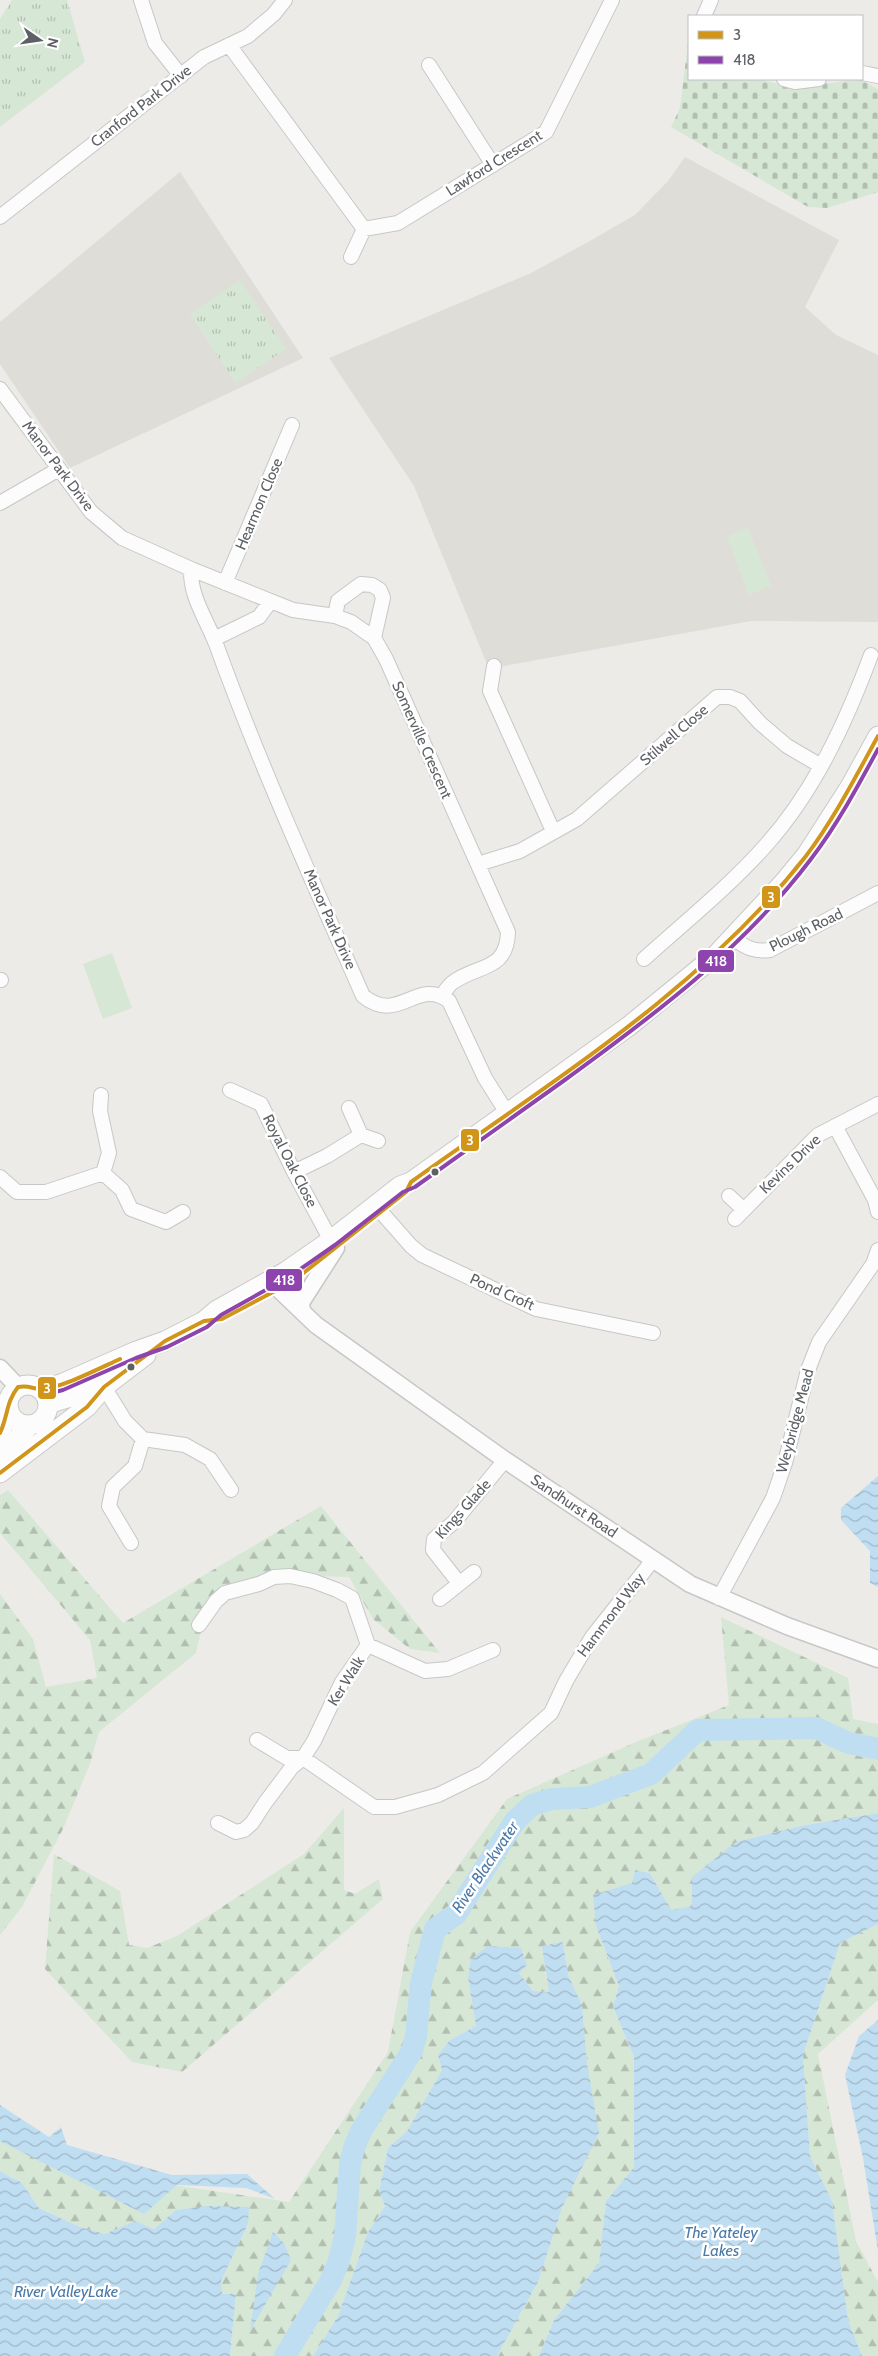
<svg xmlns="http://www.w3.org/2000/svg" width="878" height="2356" viewBox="0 0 878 2356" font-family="Cabin,sans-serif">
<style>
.education{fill:#dfddd8}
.grass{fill:url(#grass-tufts)}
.forest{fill:url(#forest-firs)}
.cemetery{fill:url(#cemetery-stones)}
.garden{fill:#d7e7d5}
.water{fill:url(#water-waves)}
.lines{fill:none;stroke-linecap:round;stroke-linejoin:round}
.river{stroke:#c0def2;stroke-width:22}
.minor-casing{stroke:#c7c7c7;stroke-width:16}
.tertiary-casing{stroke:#c7c7c7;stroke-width:19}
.secondary-casing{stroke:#c9c9c9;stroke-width:21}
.minor{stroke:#fcfcfc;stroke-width:14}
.tertiary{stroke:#fcfcfc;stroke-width:16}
.secondary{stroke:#fcfcfc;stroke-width:19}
.bus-1-casing{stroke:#fff;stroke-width:8}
.bus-2-casing{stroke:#fff;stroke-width:8}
.bus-1{stroke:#d09519;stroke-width:4}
.bus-2{stroke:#8e44ad;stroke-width:4}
.bus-dot{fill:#5d6165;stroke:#fff;stroke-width:2}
.labels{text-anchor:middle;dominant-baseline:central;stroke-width:5;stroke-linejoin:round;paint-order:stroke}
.street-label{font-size:15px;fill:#5d6165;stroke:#fff}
.water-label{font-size:16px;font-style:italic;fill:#4b7aa8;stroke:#fff}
.line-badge{stroke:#fff;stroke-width:2}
.badge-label{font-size:14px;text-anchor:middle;font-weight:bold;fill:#fff}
</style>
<defs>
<pattern id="grass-tufts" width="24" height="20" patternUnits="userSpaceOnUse" patternTransform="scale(1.25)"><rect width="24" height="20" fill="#d7e7d5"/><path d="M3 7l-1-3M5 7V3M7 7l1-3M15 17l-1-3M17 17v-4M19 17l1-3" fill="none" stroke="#b2bfb0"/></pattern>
<pattern id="forest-firs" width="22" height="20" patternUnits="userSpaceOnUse" patternTransform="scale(1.25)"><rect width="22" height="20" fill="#d7e7d5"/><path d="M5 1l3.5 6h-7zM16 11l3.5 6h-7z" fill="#b2bfb0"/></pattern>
<pattern id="cemetery-stones" width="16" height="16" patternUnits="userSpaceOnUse" patternTransform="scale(1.25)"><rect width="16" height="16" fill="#d7e7d5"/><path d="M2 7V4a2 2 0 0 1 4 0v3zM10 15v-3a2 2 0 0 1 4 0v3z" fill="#b2bfb0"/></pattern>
<pattern id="water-waves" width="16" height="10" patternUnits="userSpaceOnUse" patternTransform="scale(1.25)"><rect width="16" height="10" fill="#c0def2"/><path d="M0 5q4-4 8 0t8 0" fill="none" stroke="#9fb7c8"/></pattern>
</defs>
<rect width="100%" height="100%" fill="#ecebe8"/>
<!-- education -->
<path class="education" d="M685 157 839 240 805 307 836 335 878 355V622L751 621 499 667 487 664 414 486 329 358 531 273 588 242 635 215 668 181Z
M180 172 303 358 70 468 0 364V322Z"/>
<!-- grass -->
<path class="grass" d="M12 0H67L85 62 0 127V19Z
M240 280 286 349 235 383 190 314Z"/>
<!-- forest -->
<path class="forest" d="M8 1490 123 1623 321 1506 440 1653 410 1649 373 1619 349 1577 309 1576 273 1572 206 1610 196 1653 99 1732 90 1764 63 1829 22 1907 0 1935V1594L33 1639 46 1687 97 1678 90 1640 0 1533V1495Z
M721 1617 848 1678 853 1719 878 1724V1813L800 1826 736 1842 693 1906 671 1910 650 1873 635 1870 632 1883 596 1926 619 1986 613 2008 634 2057V2167L606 2201 599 2263 554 2320 539 2356H497L538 2282 562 2208 587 2063 582 2006 568 1975 563 1942 545 1972 550 1992 533 1991 519 1973 468 1978 476 2026 450 2040 439 2055 442 2070 407 2131 388 2148 379 2191 385 2206 368 2232 338 2316 313 2356H230L236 2294H222L221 2281 248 2224 176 2210 154 2229 135 2222 105 2234 80 2227 39 2208 22 2183 0 2171V2112L126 2178 289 2202 388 2052 410 1932 507 1799 636 1742 729 1705Z
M344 1808V1890L355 1894 379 1879 383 1899 182 2072 132 2062 45 1969 54 1854 120 1891 129 1945 147 1948 177 1936 304 1854Z
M878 1924V2000L818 2054 856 2241 878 2282V2356H862L848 2320 832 2201 810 2156 803 2055 840 1943Z"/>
<!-- cemetery -->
<path class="cemetery" d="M688 43 689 79H759L790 87H803L859 79 878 89V192L827 208 808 207 671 127 680 108Z"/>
<!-- garden -->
<path class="garden" d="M748 528 771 586 749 595 727 536Z
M112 953 132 1008 103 1019 83 964Z"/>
<!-- water -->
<path class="water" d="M878 1476V1587L870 1583V1551L841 1520V1508Z
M878 1813V1924L840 1943 803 2055 810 2156 832 2201 848 2320 862 2356H539L554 2320 599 2263 606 2201 634 2167V2057L613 2007 619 1986 596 1926 593 1895 632 1883 635 1870 650 1873 671 1910 692 1906V1877L736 1842 800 1826Z
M563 1942 568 1975 582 2005 587 2063 599 2133 562 2208 538 2282 497 2356H313L338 2316 368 2232 385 2206 379 2191 388 2148 407 2131 442 2070 438 2055 450 2040 476 2026 468 1978 471 1959 488 1946 521 1948 527 1965 519 1973 533 1991 549 1992 542 1946Z
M878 2020V2251L863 2158 845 2075 859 2036Z
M0 2105 49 2137 61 2127 67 2145 172 2175 247 2174 275 2199 246 2188 177 2185 144 2214 0 2141Z
M0 2171 22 2183 39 2208 80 2227 105 2234 135 2221 154 2229 176 2210 206 2206 249 2207 248 2224 221 2281 222 2294H236L230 2356H0Z
M273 2232 284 2243 291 2260 250 2331 258 2274Z"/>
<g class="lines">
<!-- river -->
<path class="river" d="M285 2356 331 2280 338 2263 345 2237 350 2164 354 2148 361 2131 412 2051 416 2036 421 1983 435 1929 456 1914 515 1821 532 1805 552 1799 590 1797 651 1774 698 1730 816 1728 849 1743 878 1749"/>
<defs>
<path id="minor" d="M141 0 155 43 181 76
M704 16 711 0
M229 45 364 229 398 223 546 132 612 0
M429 65 493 165
M862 73 878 76
M784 79 795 82 819 79
M0 217 204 57 248 36 274 14 285 0
M351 257 364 229
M0 389 91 512 122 538 191 569C190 597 206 618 216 644 259 763 312 880 363 996 399 1025 417 977 449 1001L485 1078 507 1113
M0 503 59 469
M191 569 293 610 335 616 351 622 374 638 386 659 508 932C507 972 477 964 452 983 448 986 445 992 442 995
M225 583 292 425
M335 616 338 601 361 584 372 585 380 590 383 598 374 638
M214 639 259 617 270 602
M494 666 490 691 553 831
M478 864 520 851 577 819 717 697H730L740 701 760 723 787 746 821 766
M733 938C746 948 754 952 770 950L878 893
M644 959C685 922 730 886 767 844 815 790 846 722 871 655
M0 980H1
M230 1090 261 1104 294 1172 335 1248
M835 1126 875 1200 878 1212
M361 1135 378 1141
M294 1172 327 1156 361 1135 349 1108
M103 1173 122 1190 131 1209 166 1222 183 1212
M0 1177 17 1192H46L103 1173 109 1153 100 1111 101 1095
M729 1196 744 1210
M375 1205 411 1246 422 1255 536 1309 653 1333
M735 1219 818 1135 878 1104
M104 1387 125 1421 143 1439 185 1445 210 1459 231 1490
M131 1543 109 1506 113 1487 135 1466 143 1439
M459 1583 433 1550 434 1539 454 1522 505 1460
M719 1598 773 1498 785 1463 808 1370 819 1342 873 1264 878 1250
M440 1599 474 1572
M199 1625 216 1601 225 1593 259 1584 274 1577 290 1576 313 1581 337 1590 352 1598 368 1645 342 1682 314 1741 303 1758 292 1767 265 1803 252 1823 244 1830 236 1832 218 1823
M368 1645 425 1671 448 1669 493 1650
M257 1740 287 1758H303L374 1807H395L438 1795 483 1773 551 1713 566 1681 592 1637 653 1560"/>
<path id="tertiary" d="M285 1272 299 1293 302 1310
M269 1280 316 1325 505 1460 690 1584 787 1626 878 1659
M302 1301 336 1248
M0 1368 18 1387"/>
<path id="secondary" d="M8 1405a20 20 0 1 1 40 0a20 20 0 1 1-40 0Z
M41 1389 61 1384 134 1352 165 1341 204 1321 217 1310 285 1272 331 1240 400 1186 411 1182 629 1026 716 955 784 882 807 854 850 787 878 736
M48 1404 104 1387
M0 1433 9 1410
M0 1457 30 1425
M0 1473 87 1407 104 1387 146 1355"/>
</defs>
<!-- minor casing -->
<use href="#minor" class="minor-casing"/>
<!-- tertiary casing -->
<use href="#tertiary" class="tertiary-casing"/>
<!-- secondary casing -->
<use href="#secondary" class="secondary-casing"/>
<!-- minor -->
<use href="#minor" class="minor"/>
<!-- tertiary -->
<use href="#tertiary" class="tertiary"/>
<!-- secondary -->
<use href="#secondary" class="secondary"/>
<defs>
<path id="bus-1" d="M0 1433C8 1416 6 1402 18 1387 30 1385 32 1389 41 1389 60 1389 102 1367 120 1359
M0 1473 87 1407 104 1387 165 1341 204 1321 222 1319 292 1282 406 1192 411 1182C549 1083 700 991 806 856 834 819 856 776 878 736"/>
<path id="bus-2" d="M43 1395 63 1390 136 1358 167 1347 207 1327 221 1315 289 1277 335 1245 403 1192 415 1187C464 1152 513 1117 562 1082 653 1016 743 949 811 859 837 825 858 786 878 749"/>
</defs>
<!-- bus-1 casing -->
<use href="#bus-1" class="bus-1-casing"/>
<!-- bus-2 casing -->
<use href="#bus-2" class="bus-2-casing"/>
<!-- bus-1 -->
<use href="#bus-1" class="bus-1"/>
<!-- bus-2 -->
<use href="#bus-2" class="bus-2"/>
</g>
<!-- markers -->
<g class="bus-dot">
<circle cx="435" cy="1172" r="4.5"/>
<circle cx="131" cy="1367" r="4.5"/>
</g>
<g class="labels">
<!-- street labels -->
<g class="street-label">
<text transform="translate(141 106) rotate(-38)">Cranford Park Drive</text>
<text transform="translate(494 163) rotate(-32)">Lawford Crescent</text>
<text transform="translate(58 466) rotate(53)">Manor Park Drive</text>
<text transform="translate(259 504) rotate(-67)">Hearmon Close</text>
<text transform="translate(674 735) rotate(-41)">Stilwell Close</text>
<text transform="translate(422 740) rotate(66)">Somerville Crescent</text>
<text transform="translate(330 919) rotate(66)">Manor Park Drive</text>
<text transform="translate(806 930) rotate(-26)">Plough Road</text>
<text transform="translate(290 1161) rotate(63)">Royal Oak Close</text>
<text transform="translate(790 1164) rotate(-44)">Kevins Drive</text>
<text transform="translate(502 1292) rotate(24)">Pond Croft</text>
<text transform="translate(795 1421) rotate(-75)">Weybridge Mead</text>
<text transform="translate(574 1506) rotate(34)">Sandhurst Road</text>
<text transform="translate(463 1509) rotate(-48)">Kings Glade</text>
<text transform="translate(611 1615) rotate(-53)">Hammond Way</text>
<text transform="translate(346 1681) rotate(-58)">Ker Walk</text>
</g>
<!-- water labels -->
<g class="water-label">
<text transform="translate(485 1867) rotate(-56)">River Blackwater</text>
<text x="721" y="2232">The Yateley<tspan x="721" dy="18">Lakes</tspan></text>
<text x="66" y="2291">River ValleyLake</text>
</g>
</g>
<g class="line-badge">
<rect x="761" y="885" width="20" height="24" rx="5" fill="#d09519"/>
<rect x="697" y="949" width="38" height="24" rx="5" fill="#8e44ad"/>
<rect x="460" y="1128" width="20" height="24" rx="5" fill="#d09519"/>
<rect x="265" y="1268" width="38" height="24" rx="5" fill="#8e44ad"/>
<rect x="37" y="1376" width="20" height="24" rx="5" fill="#d09519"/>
</g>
<g class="badge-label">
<text x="771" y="902">3</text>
<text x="716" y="966">418</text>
<text x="470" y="1145">3</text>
<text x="284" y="1285">418</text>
<text x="47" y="1393">3</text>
</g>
<!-- legend -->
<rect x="688" y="15" width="175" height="65" fill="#ffffff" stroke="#bec0c1"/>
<rect x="698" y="31" width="25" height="8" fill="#d09519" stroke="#bec0c1"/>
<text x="733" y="40" font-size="15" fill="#5d6165">3</text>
<rect x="698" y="56" width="25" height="8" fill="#8e44ad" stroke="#bec0c1"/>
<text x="733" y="65" font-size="15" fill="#5d6165">418</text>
<!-- north arrow -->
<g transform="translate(40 40) rotate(103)" stroke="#ffffff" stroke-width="4" paint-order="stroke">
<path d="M0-4L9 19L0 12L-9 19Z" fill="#5d6165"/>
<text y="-8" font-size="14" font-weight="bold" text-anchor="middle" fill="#5d6165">N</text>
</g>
</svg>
